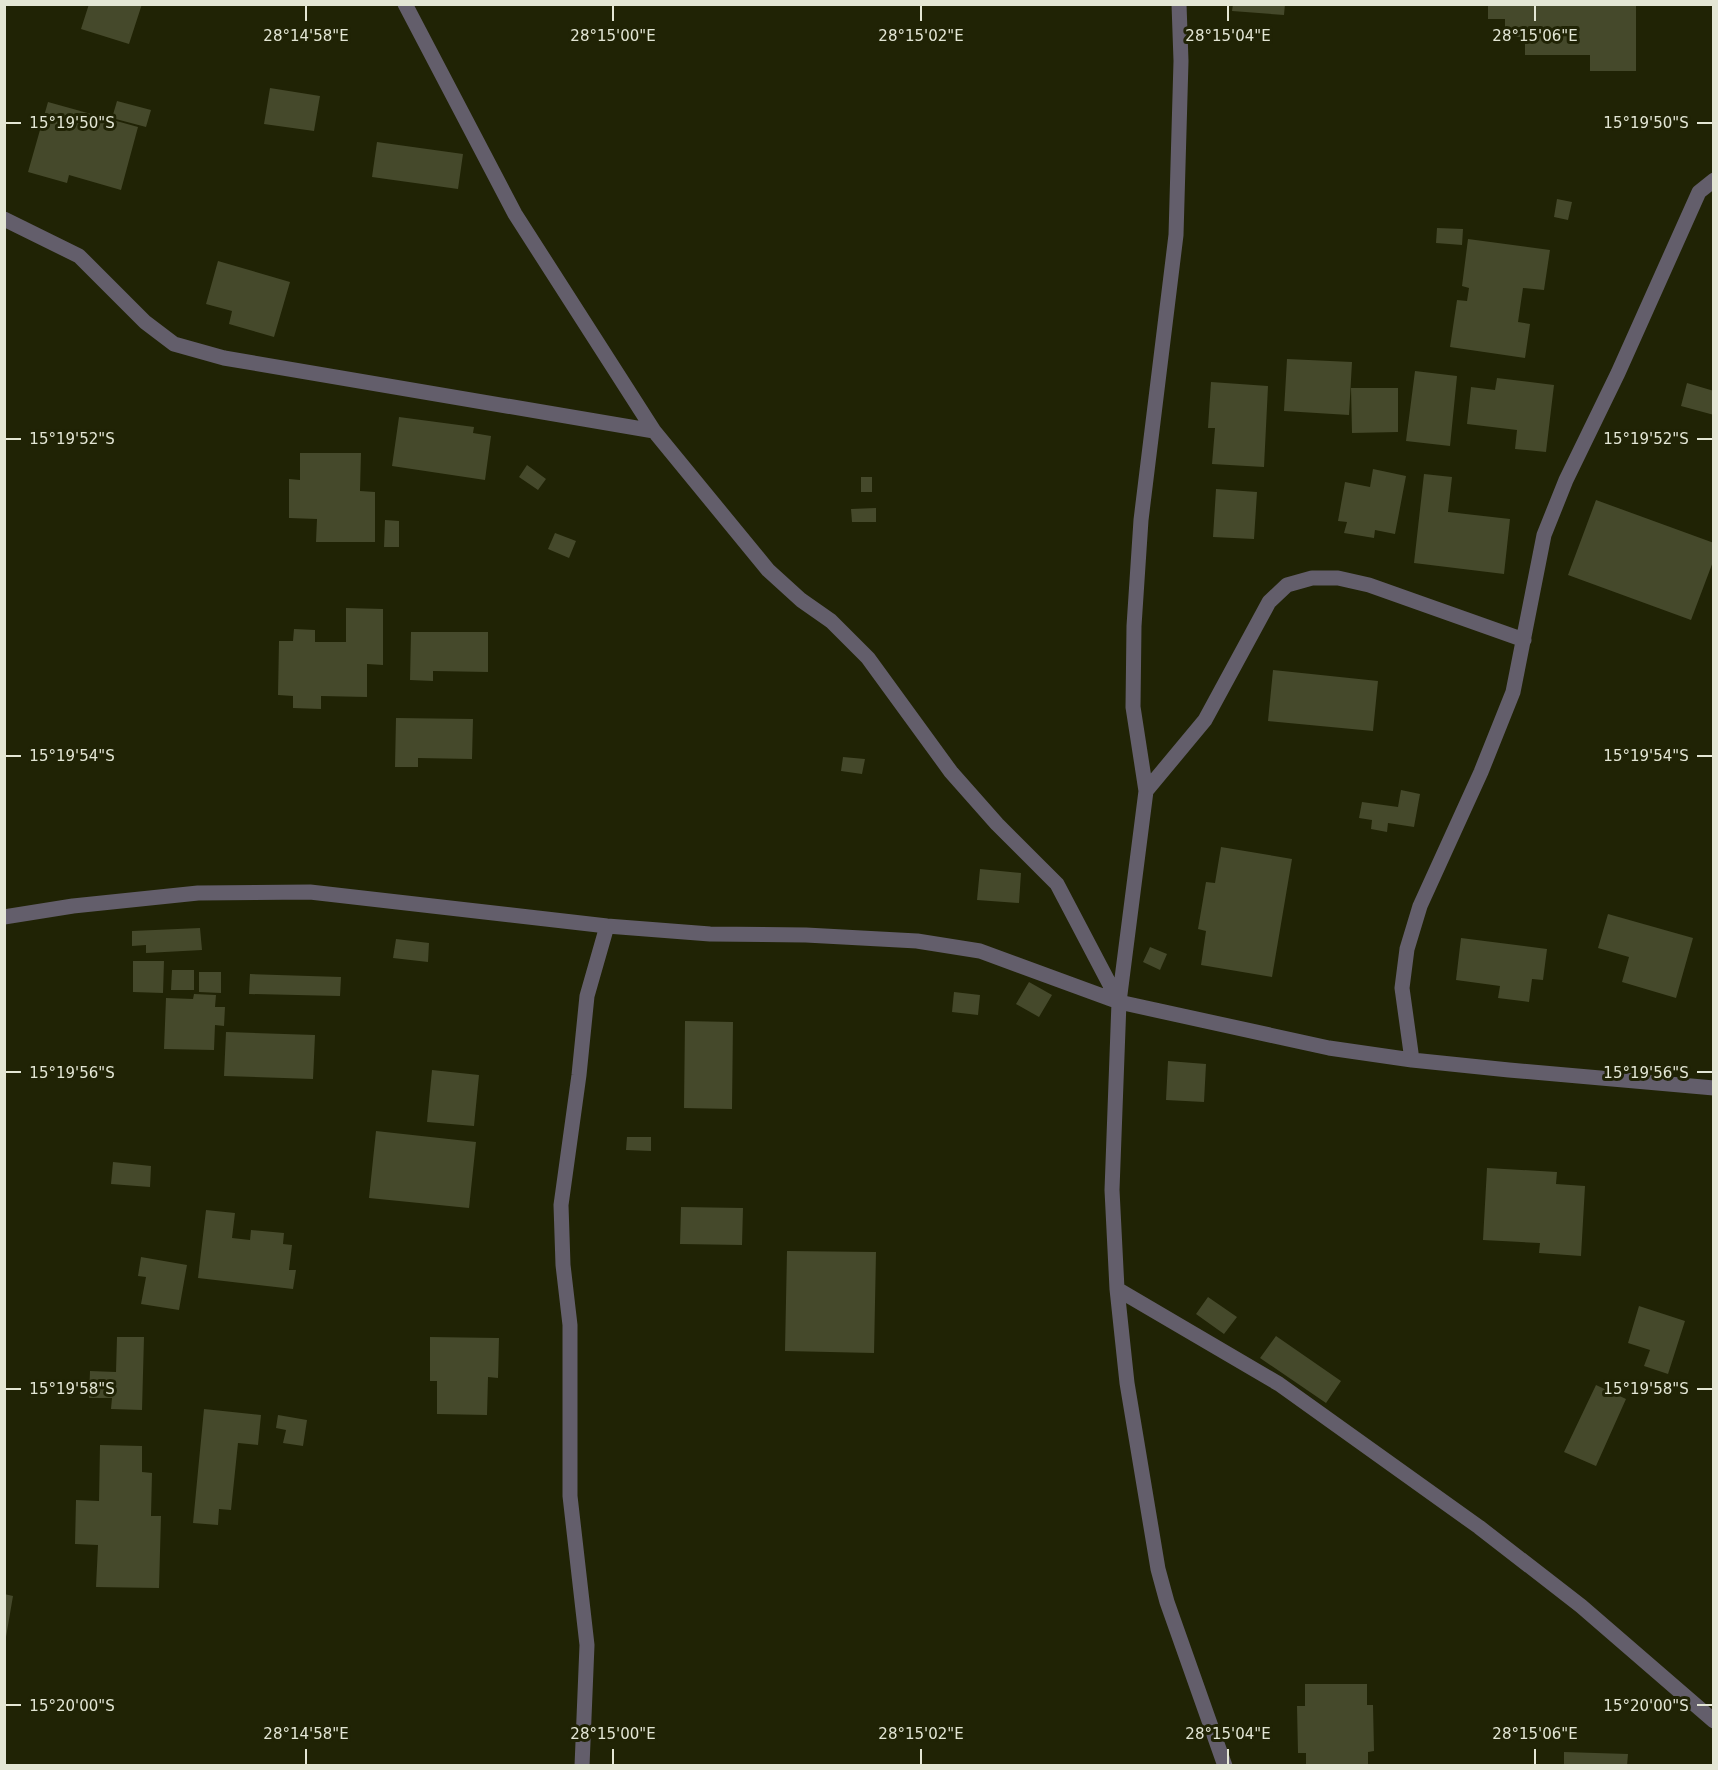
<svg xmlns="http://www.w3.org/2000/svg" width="1718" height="1770" viewBox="0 0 1718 1770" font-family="'DejaVu Sans',sans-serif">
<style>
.building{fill:#45492b}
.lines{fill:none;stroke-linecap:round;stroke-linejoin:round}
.minor{stroke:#635e6b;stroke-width:15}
.ticks{fill:none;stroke:#e3e6d5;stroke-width:2}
.ticks-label{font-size:15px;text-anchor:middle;fill:#e3e6d5;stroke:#202305;stroke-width:6;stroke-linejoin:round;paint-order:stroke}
</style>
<rect width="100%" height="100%" fill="#202305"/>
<!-- building -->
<path class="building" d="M89 4H142L129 44 81 29Z
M1233 4H1285L1284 15 1232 11Z
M1488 5H1636V71H1590V55H1525V37H1505V19H1488Z
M270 88 320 96 314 131 264 124Z
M117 101 151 110 146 127 112 118Z
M48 102 138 127 121 190 69 175 67 183 28 172Z
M377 142 463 154 458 189 372 177Z
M1557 199 1572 202 1568 220 1554 217Z
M1437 228 1463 229 1462 245 1436 243Z
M1468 239 1550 250 1544 290 1523 288 1518 322 1530 324 1525 358 1450 347 1457 300 1467 301 1469 288 1462 286Z
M218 261 290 282 274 337 229 324 232 311 206 304Z
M1287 359 1352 362 1349 415 1284 411Z
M1415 371 1457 376 1450 446 1406 441Z
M1497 378 1554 385 1546 452 1515 449 1517 430 1467 424 1471 387 1495 390Z
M1211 382 1268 386 1264 467 1212 464 1215 428H1208Z
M1687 383 1714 391V415L1681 406Z
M1351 388H1398V432L1352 433Z
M399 417 474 427 473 433 491 436 485 480 392 466Z
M300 453H361L360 491 375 492V542H316L317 519 289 518V479L300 480Z
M527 465 546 479 538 490 519 477Z
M1373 469 1406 476 1395 534 1375 530 1374 538 1344 533 1347 522 1338 521 1345 482 1370 487Z
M1424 474 1452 477 1448 512 1510 519 1504 574 1414 563Z
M861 477H872V492H861Z
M1216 489 1257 492 1254 539 1213 537Z
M1596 500 1714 543V559L1691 620 1568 575Z
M876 508V522H852L851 509Z
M385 520 399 521V547H384Z
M555 533 576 541 569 558 548 549Z
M346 608 383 609V665L367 664V697L321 696V709L293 708V696L278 695 279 641H293L294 629 315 630V642H346Z
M411 632H488V672L433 671V681L410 680Z
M1273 670 1378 681 1373 731 1268 721Z
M396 718 473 719 472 759 418 758V767H395Z
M843 757 865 759 862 774 841 771Z
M1401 790 1420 794 1414 827 1388 823 1387 832 1371 829 1372 820 1359 818 1362 802 1398 807Z
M1221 847 1292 859 1272 977 1201 965 1206 931 1198 929 1206 882 1215 883Z
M980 869 1021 873 1019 903 977 900Z
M1608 914 1693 938 1676 998 1622 982 1629 957 1598 948Z
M200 928 202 950 146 953V945L132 946V931Z
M1461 938 1547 949 1543 980 1532 979 1529 1002 1498 998 1500 986 1456 980Z
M396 939 429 943 428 962 393 958Z
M1150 947 1167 954 1160 970 1143 962Z
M133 961H164L163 993 133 992Z
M172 970H194V990H171Z
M199 972H221V993L199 992Z
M250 974 341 977 340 996 249 994Z
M1029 982 1052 995 1039 1017 1016 1004Z
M954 992 980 995 978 1015 952 1012Z
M194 994 216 995 215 1007H225L224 1026 215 1025 214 1050 164 1049 166 998 193 999Z
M685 1021 733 1022 732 1109 684 1108Z
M226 1032 315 1035 313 1079 224 1076Z
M1168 1061 1206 1064 1204 1102 1166 1100Z
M432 1070 479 1075 474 1126 427 1122Z
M376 1131 476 1142 469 1208 369 1198Z
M627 1137H651V1151L626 1150Z
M113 1162 151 1166 150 1187 111 1184Z
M1487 1168 1557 1172 1556 1184 1585 1186 1581 1256 1539 1253 1540 1243 1483 1240Z
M681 1207 743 1208 742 1245 680 1244Z
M206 1210 235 1213 232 1238 250 1240 251 1230 284 1233 283 1244 292 1245 289 1270H296L293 1289 198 1278Z
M787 1251 876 1252 874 1353 785 1351Z
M141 1257 187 1265 179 1310 141 1304 146 1277 138 1276Z
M1208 1297 1237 1317 1224 1334 1196 1314Z
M1639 1306 1685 1321 1668 1374 1644 1366 1650 1350 1628 1343Z
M1276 1336 1341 1381 1326 1403 1260 1358Z
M117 1337H144L142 1410 111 1409 112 1398H89L90 1371 116 1372Z
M430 1337 499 1338 498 1378 488 1377 487 1415 437 1414V1381H430Z
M1596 1385 1626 1399 1596 1466 1564 1452Z
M204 1409 261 1415 258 1445 238 1443 231 1510 219 1509 218 1525 193 1523Z
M278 1415 307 1420 303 1446 283 1443 286 1430 276 1428Z
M100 1445 142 1446V1472L152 1473 151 1516H161L159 1588 96 1587 98 1545 75 1544 76 1500 99 1501Z
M4 1594 13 1596 6 1637H4Z
M1305 1684H1367V1705H1373L1374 1751 1368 1752V1766H1306V1753H1298L1297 1706H1305Z
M1564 1752 1628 1754 1627 1766H1564Z"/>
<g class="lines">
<!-- minor -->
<path class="minor" d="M405 4 515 214 654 431 768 570 801 600 831 621 868 658 951 772 997 824 1057 884 1119 1002
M1179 4 1181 61 1176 235 1141 520 1134 626 1133 707 1146 791 1119 1002 1112 1190 1117 1289 1127 1383 1158 1569 1167 1602 1225 1766
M4 219 79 256 145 322 174 344 224 358 654 431
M1146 791 1205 720 1269 602 1287 585 1312 578H1338L1369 585 1524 640
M4 917 73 906 198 893 310 892 607 926 710 934 806 935 917 941 980 951 1119 1002 1329 1048 1412 1060 1509 1070 1714 1088
M1412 1060 1402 988 1407 949 1420 906 1481 772 1513 692 1544 535 1566 480 1618 373 1699 192 1714 180
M1117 1289 1279 1384 1479 1527 1581 1606 1714 1721
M582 1766 587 1645 570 1496V1325L563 1265 561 1205 579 1075 587 996 607 926"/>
</g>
<!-- ticks -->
<path class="ticks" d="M306 6V21M613 6V21M921 6V21M1228 6V21M1535 6V21M6 123H21M1697 123H1712M6 439H21M1697 439H1712M6 756H21M1697 756H1712M6 1072H21M1697 1072H1712M6 1389H21M1697 1389H1712M6 1705H21M1697 1705H1712M306 1749V1764M613 1749V1764M921 1749V1764M1228 1749V1764M1535 1749V1764"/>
<g class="ticks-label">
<text x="306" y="41">28°14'58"E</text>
<text x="613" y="41">28°15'00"E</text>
<text x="921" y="41">28°15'02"E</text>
<text x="1228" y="41">28°15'04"E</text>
<text x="1535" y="41">28°15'06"E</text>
<text x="72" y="128">15°19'50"S</text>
<text x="1646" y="128">15°19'50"S</text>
<text x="72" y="444">15°19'52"S</text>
<text x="1646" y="444">15°19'52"S</text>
<text x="72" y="761">15°19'54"S</text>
<text x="1646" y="761">15°19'54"S</text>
<text x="72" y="1078">15°19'56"S</text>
<text x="1646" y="1078">15°19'56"S</text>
<text x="72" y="1394">15°19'58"S</text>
<text x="1646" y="1394">15°19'58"S</text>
<text x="72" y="1711">15°20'00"S</text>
<text x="1646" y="1711">15°20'00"S</text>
<text x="306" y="1739">28°14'58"E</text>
<text x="613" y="1739">28°15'00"E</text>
<text x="921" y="1739">28°15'02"E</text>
<text x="1228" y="1739">28°15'04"E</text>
<text x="1535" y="1739">28°15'06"E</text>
</g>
<!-- border -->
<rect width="1718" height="1770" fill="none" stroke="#e3e6d5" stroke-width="12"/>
</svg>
